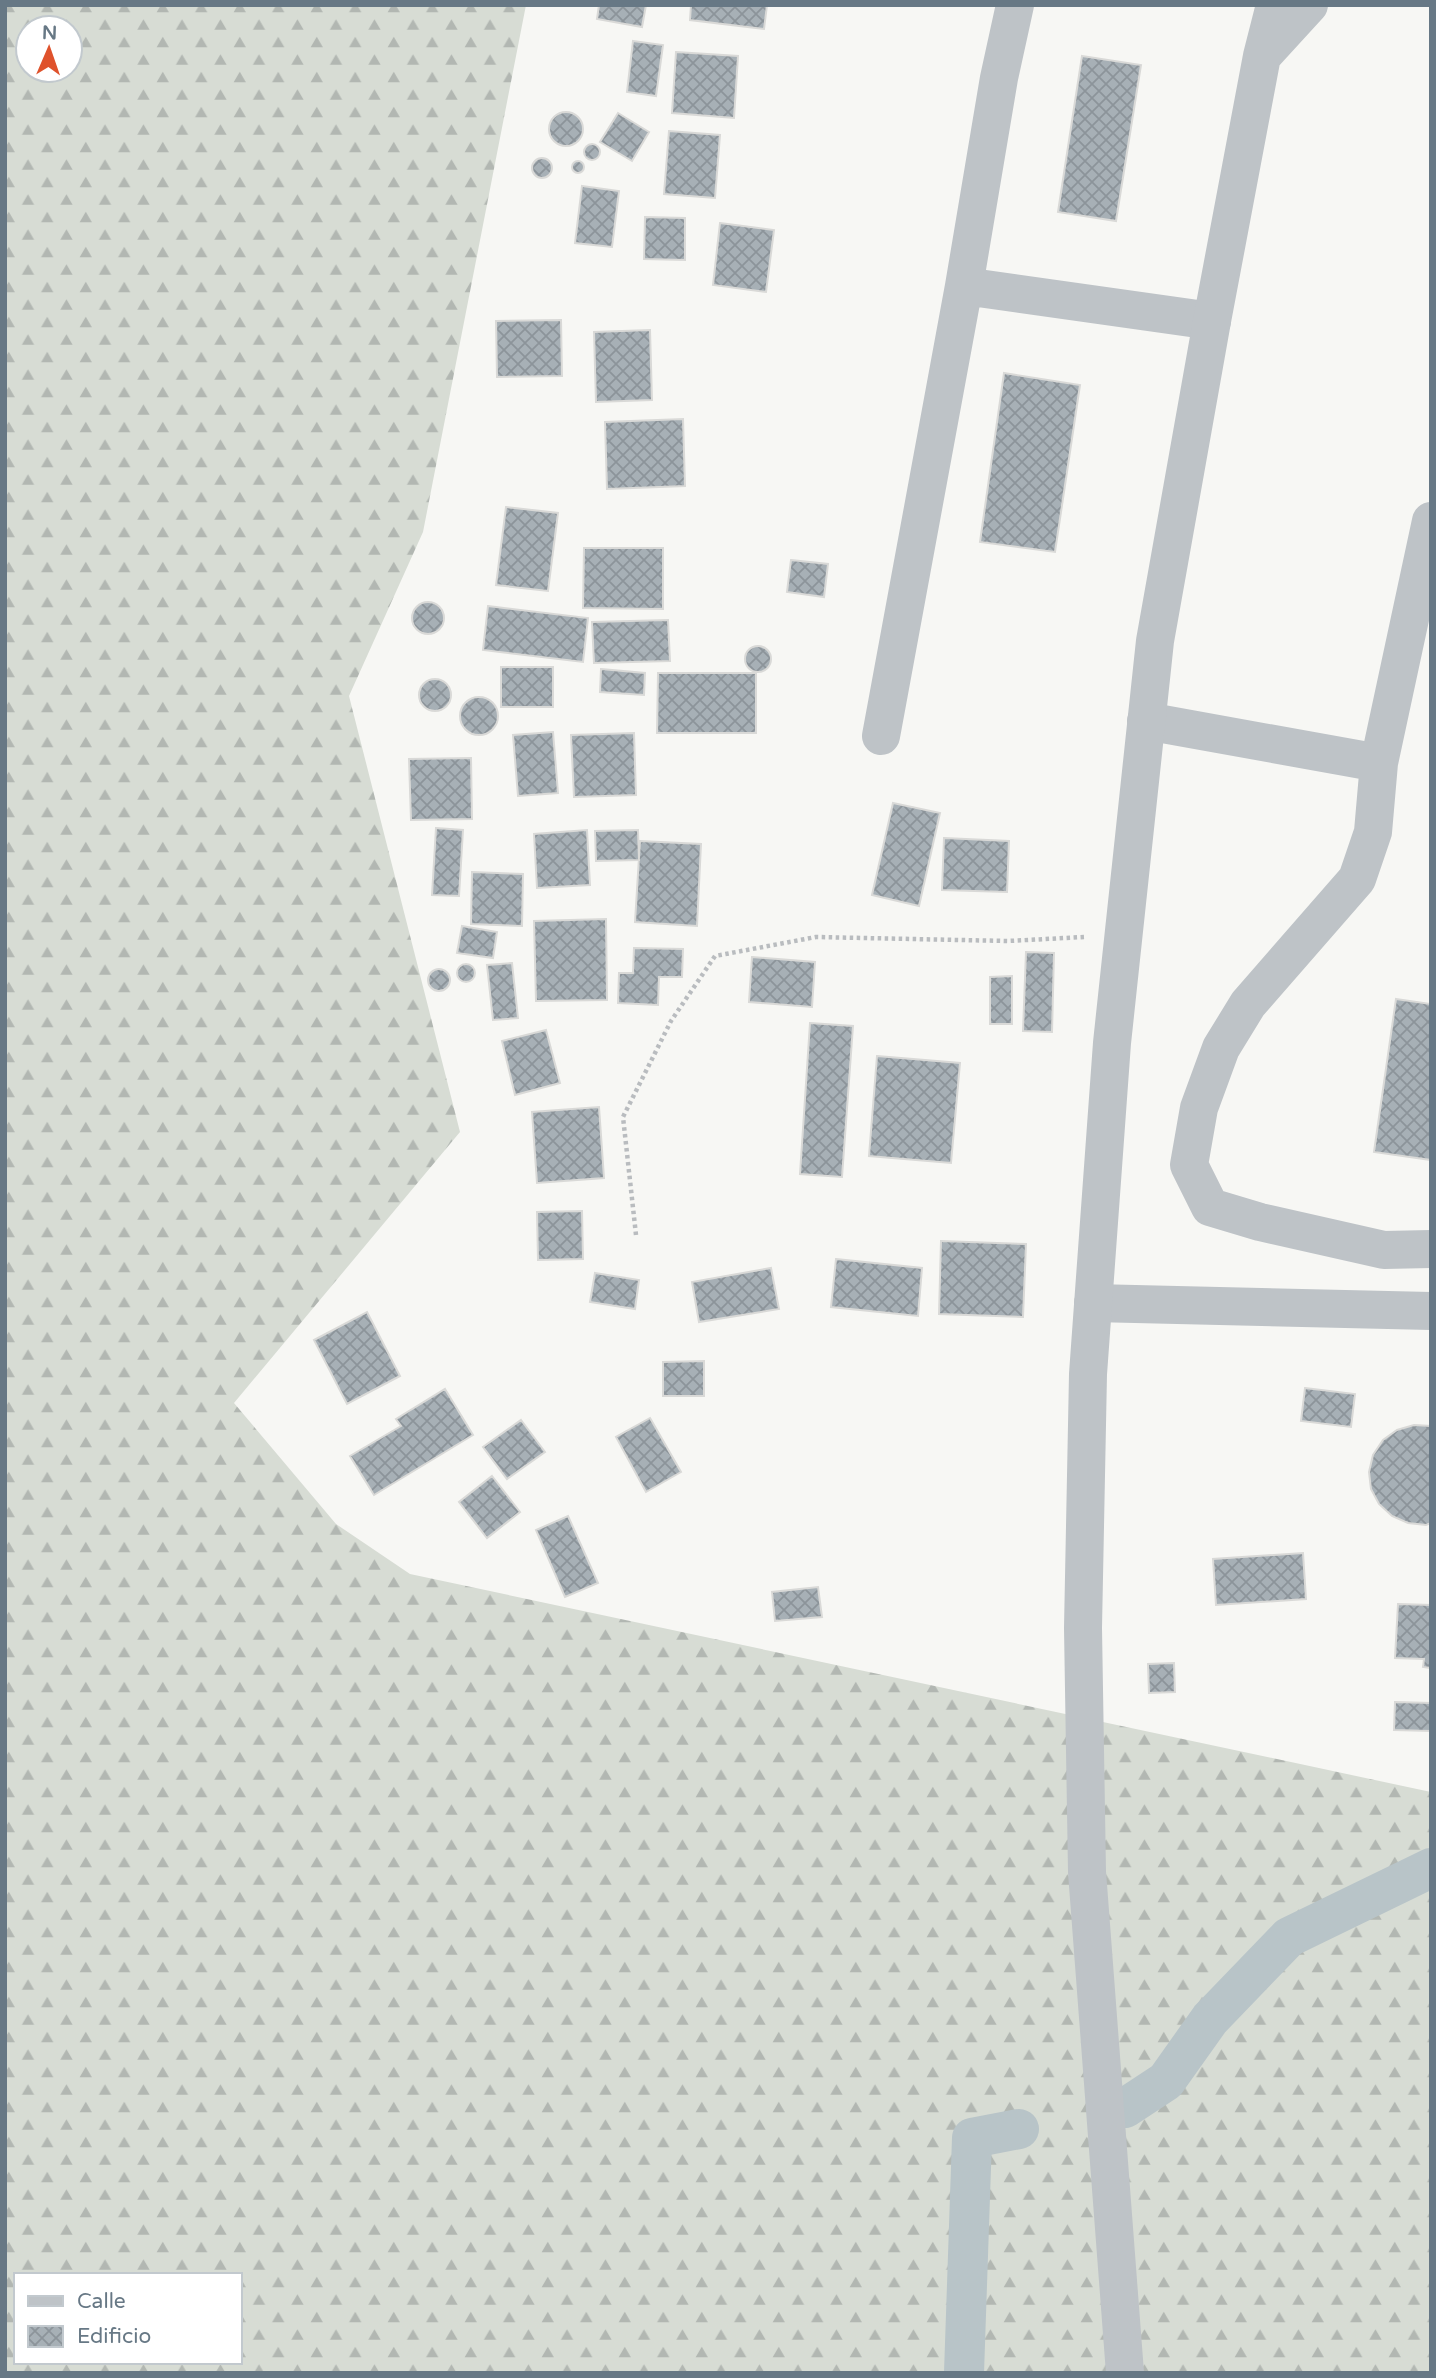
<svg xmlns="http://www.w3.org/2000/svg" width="1436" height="2378" viewBox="0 0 1436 2378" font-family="'Varela Round',sans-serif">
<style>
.forest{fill:url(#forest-firs);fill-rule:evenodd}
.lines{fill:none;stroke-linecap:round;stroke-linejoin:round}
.canal{stroke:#b8c4c8;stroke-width:40}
.building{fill:url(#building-cross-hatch);stroke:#d9d9d7;stroke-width:2}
.path{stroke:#b9bcbf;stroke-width:4.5;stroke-dasharray:3.5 3.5;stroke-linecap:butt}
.minor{stroke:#bec3c7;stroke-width:38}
.tertiary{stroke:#bec3c7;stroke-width:38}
</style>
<defs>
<pattern id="forest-firs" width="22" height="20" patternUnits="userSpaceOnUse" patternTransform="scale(1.75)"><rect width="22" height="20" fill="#d7dcd4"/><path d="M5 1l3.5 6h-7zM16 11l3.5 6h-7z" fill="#b2b7b2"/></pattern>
<pattern id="building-cross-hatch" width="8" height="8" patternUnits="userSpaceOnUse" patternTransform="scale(1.75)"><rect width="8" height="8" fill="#a7b0b6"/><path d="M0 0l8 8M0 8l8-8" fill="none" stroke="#8c949a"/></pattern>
</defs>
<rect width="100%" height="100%" fill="#f7f7f4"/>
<!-- forest -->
<path class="forest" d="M5 5H526L423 532 349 696 460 1132 234 1403 336 1524 410 1574 1431 1792V2373H5ZM28 28H70V70H28ZM16 2275H240V2362H16Z"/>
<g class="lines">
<!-- canal -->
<path class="canal" d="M1125 2108 1166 2081 1210 2019 1289 1937 1431 1868
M964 2373 972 2138 1019 2129"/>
</g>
<!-- building -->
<path class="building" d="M599 5H646L642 27 597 19Z
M691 5H767L764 29 690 20Z
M633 41 663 45 656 96 627 92Z
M676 52 738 56 734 118 672 113Z
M1082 56 1141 65 1116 221 1058 212Z
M549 129a17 17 0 1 1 34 0a17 17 0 1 1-34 0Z
M618 113 649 132 632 161 600 142Z
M669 131 720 135 715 198 664 194Z
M584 152a8 8 0 1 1 16 0a8 8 0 1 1-16 0Z
M532 168a10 10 0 1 1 20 0a10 10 0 1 1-20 0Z
M572 167a6 6 0 1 1 12 0a6 6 0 1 1-12 0Z
M582 186 619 191 612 247 575 243Z
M645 217 685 218V260L644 259Z
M720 223 774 230 766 292 713 285Z
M561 320 562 376 497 377 496 321Z
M650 330 652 400 596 402 594 332Z
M1004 373 1080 385 1055 552 980 542Z
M683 419 685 486 607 489 605 422Z
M506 507 558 513 548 591 496 585Z
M584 548H663V609L583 608Z
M791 560 828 564 824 597 787 592Z
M412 618a16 16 0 1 1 32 0a16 16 0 1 1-32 0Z
M488 606 588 618 583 662 483 650Z
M668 620 670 661 594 663 592 622Z
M745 659a13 13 0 1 1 26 0a13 13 0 1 1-26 0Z
M501 667H553V707H501Z
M601 669 645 673 644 695 600 692Z
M658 673H756V733H657Z
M419 695a16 16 0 1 1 32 0a16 16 0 1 1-32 0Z
M460 716a19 19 0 1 1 38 0a19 19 0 1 1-38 0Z
M553 732 558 793 518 796 513 735Z
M634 733 636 795 574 797 571 735Z
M471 758 472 819 411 820 409 759Z
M893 803 940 813 919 906 872 895Z
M436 828 463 830 459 896 432 895Z
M587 830 590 885 537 888 534 834Z
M638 830 639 860 596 861 595 831Z
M944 838 1009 841 1007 892 942 890Z
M640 841 701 844 697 926 635 922Z
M472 872 523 874 522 926 471 924Z
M606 919 607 1000 536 1001 534 921Z
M462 926 497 932 493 958 457 953Z
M634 948 683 949 682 977H659L658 1005 618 1003 619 973H633Z
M1026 952 1054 953 1052 1032 1023 1031Z
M752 957 815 962 812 1007 749 1002Z
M512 963 518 1018 493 1020 487 965Z
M457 973a9 9 0 1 1 18 0a9 9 0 1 1-18 0Z
M428 980a11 11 0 1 1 22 0a11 11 0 1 1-22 0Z
M1012 976V1024H990V977Z
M1396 999 1431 1004V1160L1374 1152Z
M810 1023 853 1026 842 1177 800 1174Z
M546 1030 560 1083 515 1095 502 1041Z
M877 1056 960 1063 951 1163 869 1156Z
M599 1107 604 1178 537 1183 532 1112Z
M582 1211 583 1259 538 1260 537 1212Z
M941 1241 1026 1244 1023 1317 939 1314Z
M836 1259 922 1268 918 1316 831 1307Z
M771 1268 779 1309 699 1322 692 1282Z
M595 1273 639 1280 635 1309 590 1302Z
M367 1312 400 1376 347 1404 314 1340Z
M704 1361V1396H663V1362Z
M1305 1388 1355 1394 1351 1427 1301 1421Z
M445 1389 473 1435 374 1495 350 1456 401 1426 396 1419Z
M650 1418 681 1472 646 1492 616 1437Z
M521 1420 545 1452 507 1479 483 1447Z
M1414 1425 1431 1426V1523L1426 1525 1408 1523 1392 1516 1379 1504 1371 1489 1369 1472 1373 1455 1383 1440 1397 1430Z
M492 1476 520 1512 487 1538 459 1502Z
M568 1516 598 1583 565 1597 536 1530Z
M1303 1553 1306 1599 1216 1605 1213 1559Z
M818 1587 822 1617 775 1621 772 1592Z
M1398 1604 1431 1605V1668L1423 1667 1424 1659 1395 1658Z
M1174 1663 1175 1692 1149 1693 1148 1664Z
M1395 1702 1431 1703V1731L1394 1730Z"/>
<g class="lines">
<!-- path -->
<path class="path" d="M636 1235 623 1117 671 1021 715 956 816 937 1008 941 1084 937"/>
<!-- minor -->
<path class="minor" d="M1015 5 999 78 964 286 1212 321
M1431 521 1379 763 1373 832 1357 879 1248 1004 1221 1048 1199 1108 1189 1165 1210 1207 1260 1222 1384 1250 1431 1249
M1146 721 1379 763
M881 736 964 286
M1093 1303 1431 1311"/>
<!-- tertiary -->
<path class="tertiary" d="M1266 52 1309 5
M1125 2373 1087 1872 1083 1628 1088 1374 1112 1043 1155 641 1212 321 1262 56 1275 5"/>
</g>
<!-- border -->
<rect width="1436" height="2378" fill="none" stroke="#677885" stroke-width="14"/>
<!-- legend -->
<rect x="14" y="2273" width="228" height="91" fill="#ffffff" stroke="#c2c9ce" stroke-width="2"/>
<rect x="28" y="2296" width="35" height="10" fill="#bec3c7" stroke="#c2c9ce" stroke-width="2"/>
<text x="77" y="2308" font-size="21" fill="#677885">Calle</text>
<rect x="28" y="2326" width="35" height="21" fill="url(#building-cross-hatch)" stroke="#c2c9ce" stroke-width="2"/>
<text x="77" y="2343" font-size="21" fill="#677885">Edificio</text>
<!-- north arrow -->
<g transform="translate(49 49) rotate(2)"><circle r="33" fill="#ffffff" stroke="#c2c9ce" stroke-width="2"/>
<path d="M0-5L12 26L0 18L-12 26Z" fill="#df522c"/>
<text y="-10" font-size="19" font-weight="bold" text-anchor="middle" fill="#677885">N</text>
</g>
</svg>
